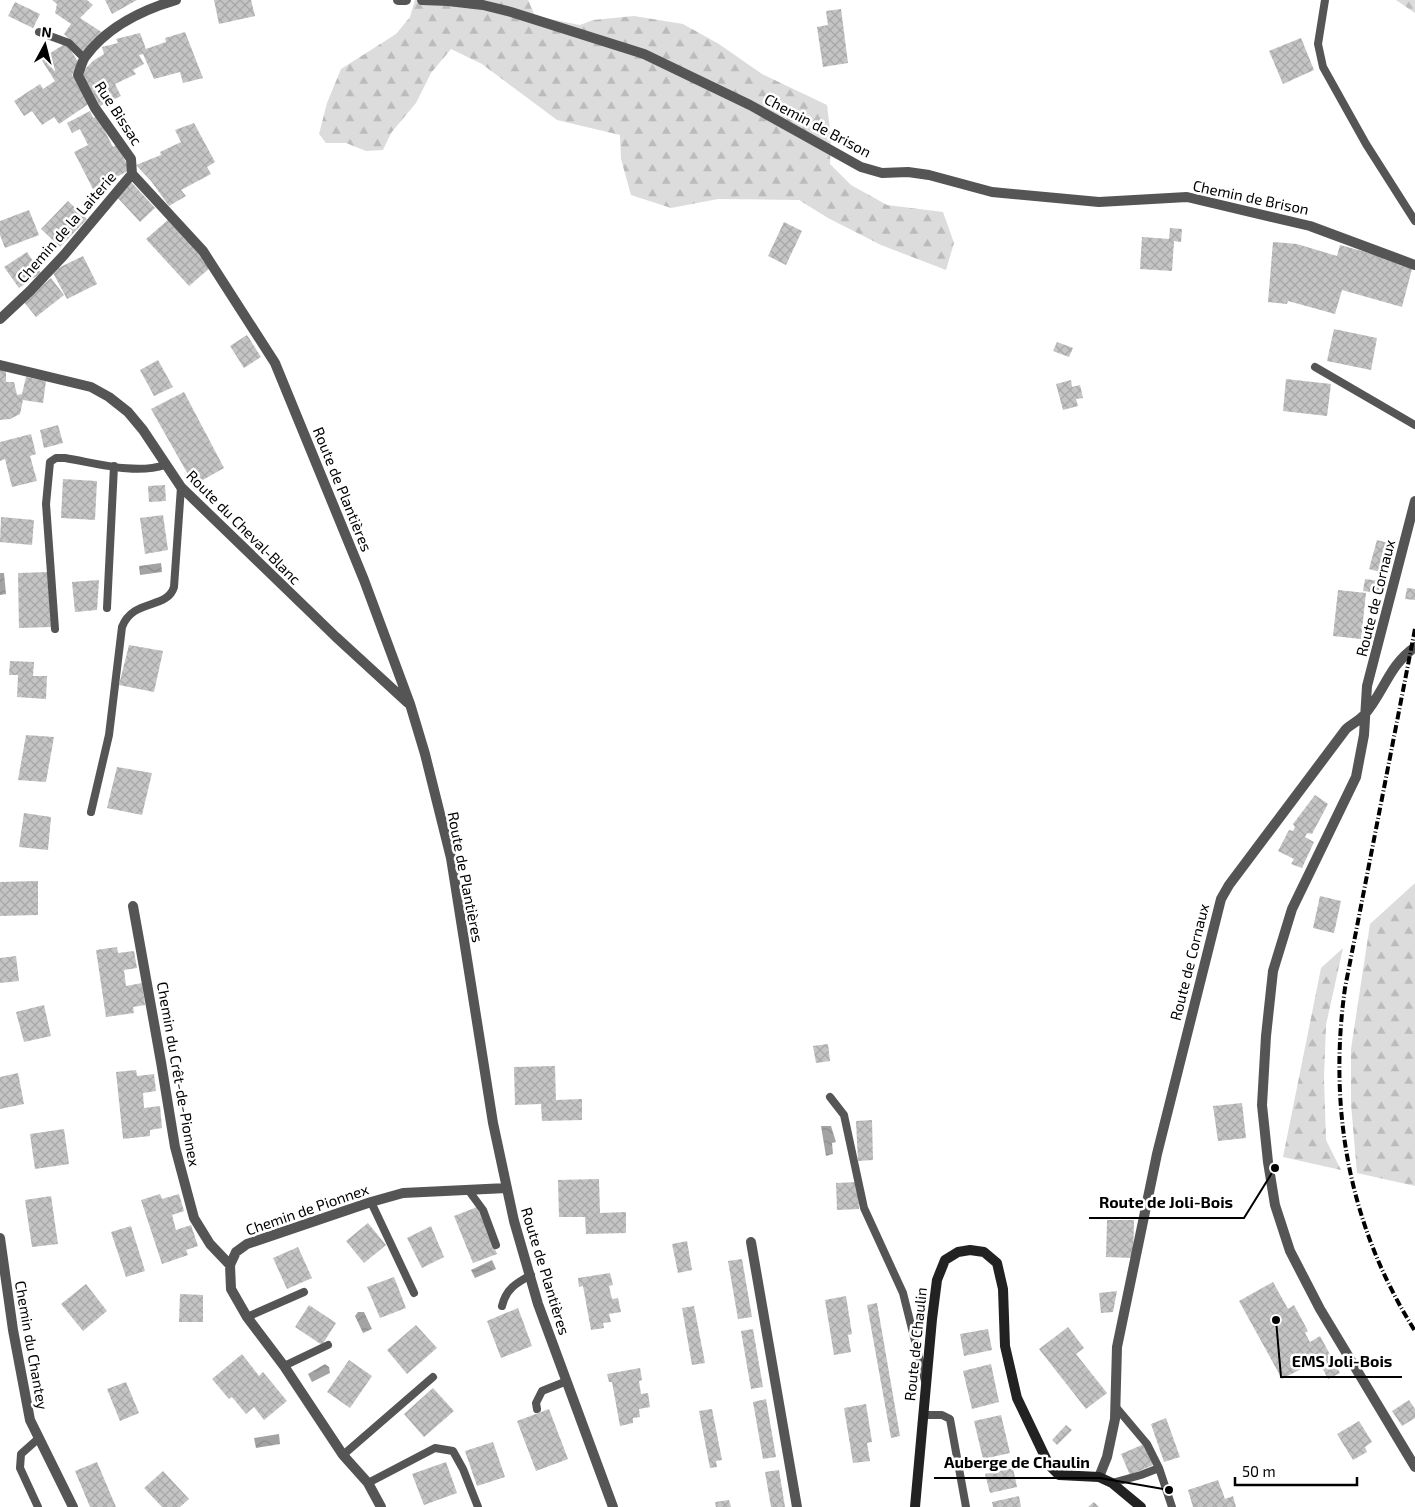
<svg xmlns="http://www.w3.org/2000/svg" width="1415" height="1507" viewBox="0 0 1415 1507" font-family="'Exo 2',sans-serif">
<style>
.forest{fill:url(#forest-firs)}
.water{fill:url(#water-waves)}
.building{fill:url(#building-cross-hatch)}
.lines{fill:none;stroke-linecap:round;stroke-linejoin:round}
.lane{stroke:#555;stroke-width:8}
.street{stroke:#555;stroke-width:10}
.secondary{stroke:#222;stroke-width:10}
.rail{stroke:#000;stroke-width:4;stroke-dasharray:8 2.5 1 2.5;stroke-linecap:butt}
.labels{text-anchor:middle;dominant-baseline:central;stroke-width:5;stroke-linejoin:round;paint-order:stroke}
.street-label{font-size:15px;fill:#000;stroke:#fff}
.leader{fill:none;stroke:#000;stroke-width:2}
.callout-dot{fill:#000;stroke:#fff;stroke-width:2}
.callout-label{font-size:16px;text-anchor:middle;font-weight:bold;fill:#000;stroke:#fff;stroke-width:5;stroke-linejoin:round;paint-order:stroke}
</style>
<defs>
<pattern id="forest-firs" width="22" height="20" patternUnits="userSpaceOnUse" patternTransform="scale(1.25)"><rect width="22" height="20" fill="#dcdcdc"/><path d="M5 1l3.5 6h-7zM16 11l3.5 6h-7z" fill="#bbb"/></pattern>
<pattern id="water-waves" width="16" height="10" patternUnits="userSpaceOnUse" patternTransform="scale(1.25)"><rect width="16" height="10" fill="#a3a3a3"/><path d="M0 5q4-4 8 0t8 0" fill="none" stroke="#8b8b8b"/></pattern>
<pattern id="building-cross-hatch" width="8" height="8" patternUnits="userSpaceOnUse" patternTransform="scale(1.25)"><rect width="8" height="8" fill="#c4c4c4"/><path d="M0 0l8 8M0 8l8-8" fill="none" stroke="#a7a7a7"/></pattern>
</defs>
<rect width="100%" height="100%" fill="#fff"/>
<!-- forest -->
<path class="forest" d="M415 0H528L535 16 580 25 593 20 634 16 683 24 719 44 762 74 827 105 831 138 830 164 851 185 887 205 943 212 954 243 946 270 881 245 828 218 799 200 718 199 671 208 631 195 621 159 620 135 557 120 482 64 451 49 431 73 416 103 391 133 383 150 366 151 346 143H326L319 134 327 103 341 69 396 34 410 17Z
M1396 0H1415V13Z
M1415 883V1186L1357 1173 1351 1104V1049L1370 924Z
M1343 948 1326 1025 1324 1078 1326 1140 1341 1170 1283 1157 1321 968Z"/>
<!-- water -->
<path class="water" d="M161 563 162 572 140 575 139 566Z
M0 573H4L6 594 0 595Z
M821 1126H831L836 1142 832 1143 833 1154 826 1156Z
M492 1260 496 1269 475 1278 471 1270Z
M358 1312H364L372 1329 363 1333 355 1316Z
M325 1364 329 1367 330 1373 312 1382 308 1374Z
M279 1434 280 1444 256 1448 254 1438Z"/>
<!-- building -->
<path class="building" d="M52 0H87L93 5 80 18 103 33 83 52 64 34 71 24 55 13 57 4Z
M105 0H137L112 14Z
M214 0H251L255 16 219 24Z
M15 2 40 14 33 28 8 16Z
M841 9 848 63 823 67 817 27 828 25 826 11Z
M185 32 203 78 183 83 180 72 154 79 143 54 139 55 144 64 133 70 136 74 115 84 121 96 100 106 82 72 93 61 104 54 102 47 118 43 116 39 140 33 146 49 166 42 165 38Z
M1301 38 1314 70 1283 84 1269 51Z
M66 43 79 63 72 75 90 103 59 124 54 117 42 125 32 111 24 116 14 101 40 84 43 89 55 81 41 59Z
M90 111 93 118 97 116 113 147 117 145 130 170 93 189 74 152 88 145 80 129 72 133 67 123Z
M194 123 215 162 207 167 211 174 181 190 186 196 169 206 151 181 136 165 161 155 160 152 181 142 175 130Z
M131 182 155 208 140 222 116 196Z
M68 201 87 219 60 247 41 229Z
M29 210 39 235 5 248 0 235V221Z
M169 219 211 267 189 286 146 239Z
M784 222 802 231 786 265 768 256Z
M1170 228 1182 229 1181 242 1174 241 1172 271 1140 269 1142 237 1169 239Z
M1273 242 1297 244 1337 256 1340 245 1413 265 1402 307 1342 290 1335 314 1288 301 1287 304 1268 302Z
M27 252 41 273 19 288 4 267Z
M83 256 97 284 67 299 52 271Z
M51 278 64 295 36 317 23 301Z
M1334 329 1377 338 1371 370 1327 361Z
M247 335 261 357 244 368 230 346Z
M1057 342 1073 348 1069 357 1053 351Z
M158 360 173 387 154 396 140 370Z
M0 370H6V382H14L17 395 22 394 26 377 46 381 43 403 23 400 20 414 10 419 0 420Z
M1286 379 1331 384 1327 416 1283 411Z
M1071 380 1072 387 1080 385 1083 398 1076 399 1078 406 1063 410 1056 384Z
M184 392 224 468 194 485 151 409Z
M58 425 63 443 44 448 40 430Z
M31 434 36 454 30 456 37 481 12 487 5 459 0 461V442Z
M63 479 97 481 95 520 61 518Z
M165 485 166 501 149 502 148 486Z
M163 515 168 550 145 554 140 518Z
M1 517 34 520 32 545 0 542Z
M1377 540 1396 545 1388 574 1369 569Z
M49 572 51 627 19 628 18 573Z
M1365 579 1380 581 1379 593 1363 591Z
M99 580 97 610 75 612 72 582Z
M1407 588 1415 589V600L1405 599Z
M1338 590 1366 593 1361 639 1333 636Z
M129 645 163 651 154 692 119 685Z
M10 661 34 662 33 676H47L46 699 17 697 18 675H9Z
M26 735 54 737 46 782 18 780Z
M117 767 152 773 142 815 107 808Z
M1315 795 1328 804 1312 834 1307 833 1305 837 1314 842 1302 868 1291 864 1294 859 1278 851 1289 830 1293 831 1295 827 1293 824Z
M24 813 51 817 48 850 19 847Z
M38 881V915L0 916V882Z
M1320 896 1341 901 1334 933 1313 928Z
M117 947 118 953 134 951 137 968 124 970 126 986 142 983 145 1005 133 1007 134 1013 106 1017 96 950Z
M16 956 19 981 0 983V958Z
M44 1005 51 1036 24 1042 16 1012Z
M828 1044 830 1061 816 1063 813 1046Z
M555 1066 556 1100 582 1099V1120L542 1121 541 1104 515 1105 514 1067Z
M136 1070 137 1076 154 1074 156 1091 143 1093 144 1108 160 1106 162 1128 150 1130V1136L123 1139 116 1072Z
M18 1073 24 1104 0 1109V1077Z
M1242 1103 1246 1138 1218 1141 1213 1106Z
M872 1120 873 1160 858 1161 856 1121Z
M64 1129 69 1164 35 1169 30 1134Z
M599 1179 600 1213 626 1212V1233L586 1234 585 1217H559L558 1180Z
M858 1182 859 1209 837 1210 836 1183Z
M160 1194 162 1199 179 1194 184 1211 172 1215 176 1230 191 1225 198 1246 186 1250 188 1255 162 1264 141 1200Z
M51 1196 58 1244 32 1247 25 1200Z
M477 1207 497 1254 473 1263 454 1216Z
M1107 1220H1134L1133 1258 1106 1257Z
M368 1223 386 1245 364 1263 346 1241Z
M131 1226 145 1271 126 1277 111 1232Z
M431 1226 444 1257 422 1268 407 1238Z
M687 1241 692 1270 678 1273 672 1244Z
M298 1247 312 1278 287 1289 273 1258Z
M742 1259 752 1317 738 1319 728 1261Z
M610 1273 613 1285 609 1286 612 1299 618 1298 621 1312 609 1314 611 1322 603 1323 604 1328 591 1330 583 1286 579 1287 578 1278Z
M394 1277 406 1308 380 1318 367 1287Z
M1273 1282 1288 1309 1294 1305 1308 1331 1305 1333 1310 1342 1320 1336 1340 1373 1328 1379 1318 1360 1282 1379 1239 1301Z
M86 1284 107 1311 83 1331 61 1304Z
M1117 1291 1113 1312 1101 1313 1099 1293Z
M180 1294 203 1295V1322H179Z
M846 1296 852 1334 848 1335 851 1352 834 1355 825 1300Z
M877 1303 900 1436 891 1438 867 1305Z
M309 1305 336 1323 322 1345 295 1327Z
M694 1306 705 1363 692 1365 682 1308Z
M518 1308 532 1346 501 1358 487 1321Z
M416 1325 437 1348 407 1374 387 1350Z
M1068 1327 1084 1348 1076 1354 1107 1393 1086 1409 1039 1349Z
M753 1329 763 1387 751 1389 741 1331Z
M988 1329 992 1350 964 1356 960 1334Z
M242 1354 259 1376 263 1372 287 1401 264 1420 254 1407 246 1414 232 1397 229 1399 212 1379Z
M349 1360 372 1376 350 1408 327 1392Z
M991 1364 999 1402 972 1409 963 1371Z
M640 1368 642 1380 639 1381 641 1394 648 1393 650 1407 639 1409 640 1417 633 1418V1423L620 1426 612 1382H609L607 1374Z
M126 1382 139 1413 120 1421 107 1389Z
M433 1388 454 1411 424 1437 404 1414Z
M766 1399 776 1457 763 1459 753 1402Z
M1409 1400 1415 1409V1418L1402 1426 1392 1411Z
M866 1404 872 1442 867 1443 870 1461 853 1463 844 1408Z
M549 1409 568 1459 536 1471 517 1421Z
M712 1409 722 1460 716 1461 717 1467 710 1468 699 1411Z
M1001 1415 1010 1453 983 1459 974 1421Z
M1166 1418 1180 1457 1164 1462 1151 1424Z
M1359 1421 1372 1442 1365 1447 1367 1452 1353 1460 1337 1434Z
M1066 1425 1072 1430 1057 1445 1052 1440Z
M493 1442 505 1477 477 1486 465 1451Z
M1144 1444 1153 1465 1130 1475 1121 1454Z
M97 1462 116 1507H90L75 1471Z
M446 1462 457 1493 424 1505 412 1474Z
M1013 1468 1017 1487 990 1493 985 1474Z
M779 1470 785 1507H771L765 1472Z
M163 1471 189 1499 180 1507H162L144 1488Z
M1218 1480 1225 1499 1233 1496 1236 1507H1193L1188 1490Z
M1019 1496 1021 1507H993L992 1502Z
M729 1500 731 1507H716L715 1502Z
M1094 1502 1099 1507H1088Z"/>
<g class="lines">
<!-- lane -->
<path class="lane" d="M1325 0 1318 44 1323 67 1366 144 1415 221
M39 32 69 43 84 58
M1315 367 1415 425
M107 608 114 466
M55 629 46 504 50 462 56 458H65C96 463 135 475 165 465
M91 812 109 735 122 627C133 598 167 610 174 587L181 487
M830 1097 844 1115 864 1208 903 1293 925 1381
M469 1191 483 1210 496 1245
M371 1202 414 1293
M502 1306C506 1289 516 1283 531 1275
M247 1317 304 1292
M284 1366 328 1345
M1115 1406 1147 1444 1159 1468 1172 1507
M537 1409 536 1403 542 1391 567 1381
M923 1415H942L950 1419 966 1507
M343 1455 433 1377
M368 1483 435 1448 453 1451 463 1469 478 1507
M1112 1483 1141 1475 1159 1468
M38 1507 20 1468 21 1454 39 1438"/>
<!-- street -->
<path class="street" d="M176 0C142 10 107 27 85 57 82 62 80 69 78 75L95 108 131 159 132 174 203 251 275 363 364 580 410 704 425 754 451 858 493 1123 514 1221 538 1304 613 1507
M398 0H406
M422 0 448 1 483 5 511 12 644 54 750 105 861 167 882 173 908 172 929 175 992 192 1099 202 1187 197 1310 226 1415 265
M0 319 30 291 64 255 132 174
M0 365 91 387 109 397 128 412 143 430 181 487 336 637 408 703
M1415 501 1367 686 1364 735 1356 777 1292 909 1273 971 1266 1036 1262 1105 1268 1162 1275 1205 1290 1251 1320 1309 1415 1467
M133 906 161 1062 175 1147 194 1218 210 1244 230 1265
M0 1238 13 1330 30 1420 73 1507
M751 1242 797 1507
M1099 1477 1107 1457 1115 1419 1117 1347 1157 1154 1221 899 1229 885 1346 729C1352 724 1360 720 1365 714 1384 692 1389 665 1415 647
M381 1507 368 1483 343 1455 284 1366 247 1317 231 1289 230 1265 236 1252 247 1244 371 1202 403 1193 507 1188"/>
<!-- secondary -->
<path class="secondary" d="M915 1507 932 1319 937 1280 945 1260 958 1252 970 1250 984 1252 997 1263 1003 1289 1005 1346 1017 1398 1049 1465 1059 1475 1099 1477 1112 1483 1141 1507"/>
<!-- rail -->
<path class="rail" d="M1415 629 1345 988C1328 1109 1349 1226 1415 1331"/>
</g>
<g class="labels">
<!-- street labels -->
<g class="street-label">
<text transform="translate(119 113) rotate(57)">Rue Bissac</text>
<text transform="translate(818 125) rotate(28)">Chemin de Brison</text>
<text transform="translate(1251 197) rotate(12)">Chemin de Brison</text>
<text transform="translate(66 227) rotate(-49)">Chemin de la Laiterie</text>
<text transform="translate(343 489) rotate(68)">Route de Plantières</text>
<text transform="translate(244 527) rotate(45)">Route du Cheval-Blanc</text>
<text transform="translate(1375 598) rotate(-76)">Route de Cornaux</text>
<text transform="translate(466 877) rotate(79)">Route de Plantières</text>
<text transform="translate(1189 962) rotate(-76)">Route de Cornaux</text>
<text transform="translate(179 1074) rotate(80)">Chemin du Crêt-de-Pionnex</text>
<text transform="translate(307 1209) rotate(-19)">Chemin de Pionnex</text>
<text transform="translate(546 1271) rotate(73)">Route de Plantières</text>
<text transform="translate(915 1344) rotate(-84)">Route de Chaulin</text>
<text transform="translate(32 1345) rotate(80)">Chemin du Chantey</text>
</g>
</g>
<!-- callouts -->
<path class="leader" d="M1275 1168L1244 1218H1089M1276 1320L1281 1377H1402M1169 1490L1100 1478H934"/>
<g class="callout-dot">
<circle cx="1275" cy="1168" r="5"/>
<circle cx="1276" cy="1320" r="5"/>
<circle cx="1169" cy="1490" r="5"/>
</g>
<g class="callout-label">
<text x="1166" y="1208">Route de Joli-Bois</text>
<text x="1342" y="1367">EMS Joli-Bois</text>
<text x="1017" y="1468">Auberge de Chaulin</text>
</g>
<!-- north arrow -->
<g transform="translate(45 45) rotate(7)" stroke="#ffffff" stroke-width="4" paint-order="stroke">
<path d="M0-4L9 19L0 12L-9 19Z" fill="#000000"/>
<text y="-8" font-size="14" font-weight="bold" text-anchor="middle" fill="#000000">N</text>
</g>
<!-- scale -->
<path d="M1235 1477v8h122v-8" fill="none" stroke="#000000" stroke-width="2.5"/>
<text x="1242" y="1477" font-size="15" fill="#000000" stroke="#ffffff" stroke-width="4" paint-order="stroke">50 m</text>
</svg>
